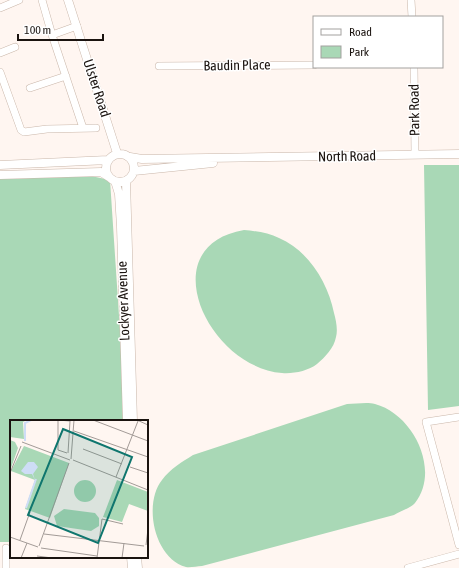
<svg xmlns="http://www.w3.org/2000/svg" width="459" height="568" viewBox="0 0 459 568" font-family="'Asap Condensed',sans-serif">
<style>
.green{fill:#a9d8b6}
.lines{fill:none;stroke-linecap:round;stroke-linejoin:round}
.minor-casing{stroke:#cab7aa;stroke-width:8}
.major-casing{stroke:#cab7aa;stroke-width:9}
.minor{stroke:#fff;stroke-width:7}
.major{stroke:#fff;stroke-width:8}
.labels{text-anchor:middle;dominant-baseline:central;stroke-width:3;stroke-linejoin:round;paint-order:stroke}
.street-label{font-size:14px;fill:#1a130f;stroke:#fff}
.inset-river{fill:none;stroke:#ceddf6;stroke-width:2}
.inset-road{fill:none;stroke:#a39b97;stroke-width:1}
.view{fill:#0f766e;fill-opacity:0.15;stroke:#0f766e;stroke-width:2}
.inset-edge{fill:none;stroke:#1a130f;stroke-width:2}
</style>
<rect width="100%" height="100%" fill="#fff6f1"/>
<!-- green -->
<path class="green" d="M424 165H459V406L428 410Z
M91 176 110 180 126 421H11V542H0V177Z
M244 230C256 231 269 233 279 238 309 251 328 283 334 313 336 320 338 330 336 337 334 348 325 357 317 364 308 371 293 374 282 373 208 367 151 246 244 230Z
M347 404C356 404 367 402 375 404 413 414 441 470 415 503 411 508 400 511 394 515L202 566C197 566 190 568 186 567 154 558 143 504 162 480 170 469 182 462 193 455Z"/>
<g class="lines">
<defs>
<path id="minor" d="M42 0 52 35 83 128
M411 0 412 17
M0 8 19 0
M52 35 77 26
M0 53 15 47
M159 66 314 65
M414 67 415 154
M0 72 21 130 24 132 47 129 96 128
M30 88 66 76
M459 417 426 422 459 545
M6 548V568
M408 568 459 554"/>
<path id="major" d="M68 0 117 153
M106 168a14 14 0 1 1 28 0a14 14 0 1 1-28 0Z
M130 157 142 159 459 154
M0 165 108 160
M134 171 213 163
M0 175 101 172 109 177
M115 181 119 194 121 227 127 421
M126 181 133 421
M131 557 132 568
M137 557 138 568"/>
</defs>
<!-- minor casing -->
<use href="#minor" class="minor-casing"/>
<!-- major casing -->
<use href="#major" class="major-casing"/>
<!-- minor -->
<use href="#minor" class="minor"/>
<!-- major -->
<use href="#major" class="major"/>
</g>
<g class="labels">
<!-- street labels -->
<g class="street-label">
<text transform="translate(237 65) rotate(-1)">Baudin Place</text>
<text transform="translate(97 88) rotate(72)">Ulster Road</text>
<text transform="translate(414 110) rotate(-91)">Park Road</text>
<text transform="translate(347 156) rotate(-1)">North Road</text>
<text transform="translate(123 301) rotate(-92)">Lockyer Avenue</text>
</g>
</g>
<!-- overview -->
<g transform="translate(10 420)">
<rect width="138" height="138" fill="#fff6f1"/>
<path d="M0 0H17L13 2 14 19 0 17ZM0 20 5 22 8 28 0 51ZM14 26 59 43 40 98 15 89 25 60 1 51ZM64 71a11 11 0 1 1 22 0a11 11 0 1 1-22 0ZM107 60 138 72V91L119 84 112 102 93 97ZM54 89 85 93 89 98V106L81 111 47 106 44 96Z" fill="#a9d8b6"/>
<path d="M18 42H24L28 47 23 54 25 60 22 54H15L11 51Z" fill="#ceddf6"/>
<path class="inset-river" d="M15 21V3L21 0M16 88 26 59"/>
<path class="inset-road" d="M48 0 60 1 58 33M48 0V30L57 33M83 0 138 21M127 0 138 5M64 11 138 37M12 22 60 40M73 29 112 44M61 39 64 0M63 40 138 70M120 47 138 53M0 53 11 26M106 57 128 1M34 114 134 126M0 117 28 127M10 120 20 92M136 125 138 109M29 126 59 43M31 128 87 136M27 136 42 138M11 138 17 123M87 138 92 99 113 104M112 138 114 123"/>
<path class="view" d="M53 9 122 37 88 123 18 95Z"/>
<rect width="138" height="138" class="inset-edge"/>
</g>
<!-- legend -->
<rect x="313" y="16" width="130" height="52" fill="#ffffff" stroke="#a3a19f"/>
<rect x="321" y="29" width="20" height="6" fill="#ffffff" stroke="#a3a19f"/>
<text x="349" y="36" font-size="12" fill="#1a130f">Road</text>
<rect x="321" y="46" width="20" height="12" fill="#a9d8b6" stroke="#a3a19f"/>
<text x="349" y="56" font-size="12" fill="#1a130f">Park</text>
<!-- scale -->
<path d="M18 34v6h85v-6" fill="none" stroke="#1a130f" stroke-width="2"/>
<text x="24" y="34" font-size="12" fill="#1a130f" stroke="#ffffff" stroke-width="3" paint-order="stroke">100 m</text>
</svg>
